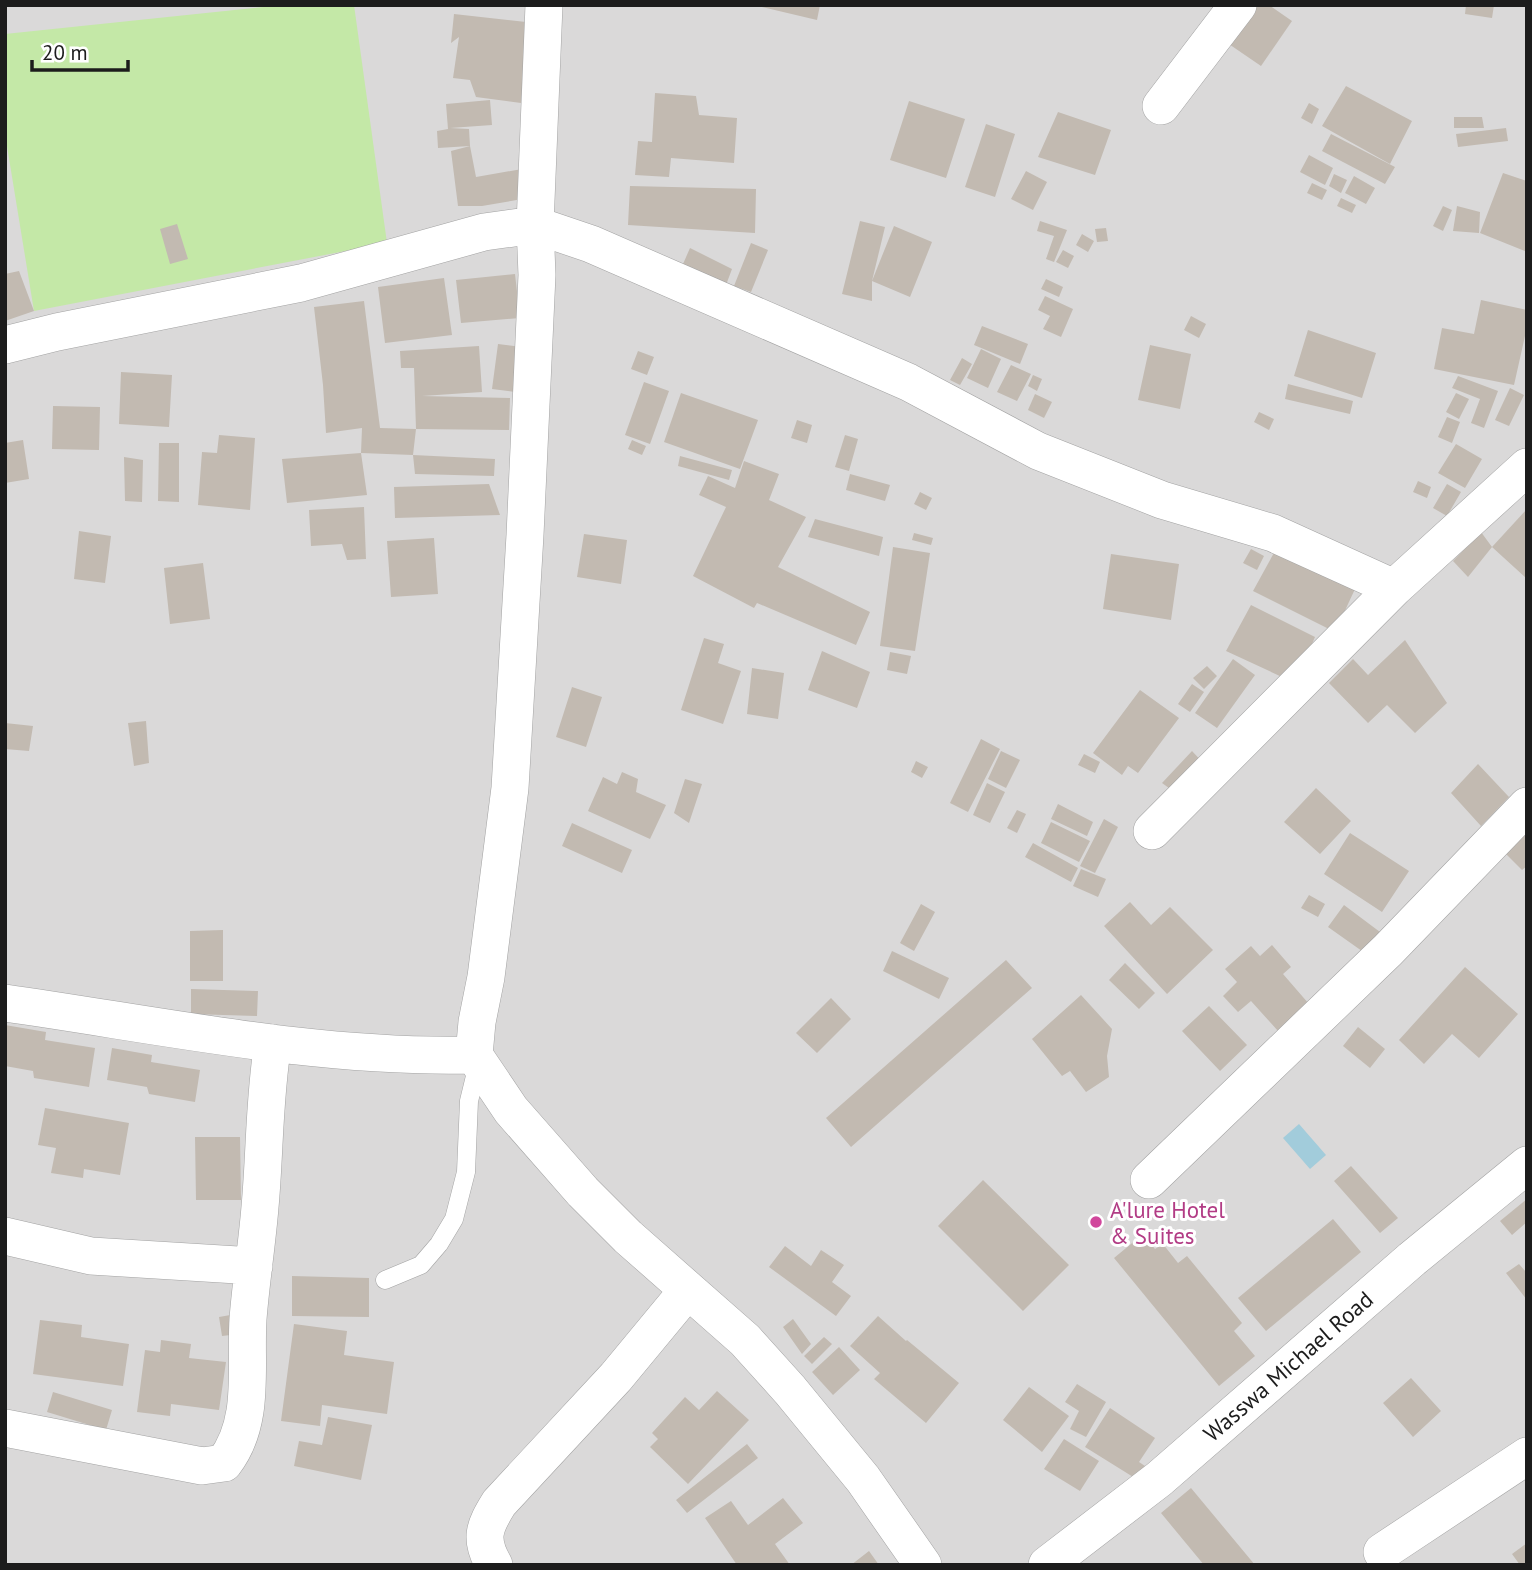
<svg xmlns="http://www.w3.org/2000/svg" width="1532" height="1570" viewBox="0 0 1532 1570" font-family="'PT Sans',sans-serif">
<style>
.residential{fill:#dad9d9}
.grass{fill:#c4e8a7}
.water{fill:#a2ccdb}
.building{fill:#c2bab1}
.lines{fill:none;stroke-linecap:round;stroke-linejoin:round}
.lane-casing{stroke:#a3a3a3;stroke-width:19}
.street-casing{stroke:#a3a3a3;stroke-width:38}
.lane{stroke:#fff;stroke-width:18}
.street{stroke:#fff;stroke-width:37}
.hotel-dot{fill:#d1479c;stroke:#fff;stroke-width:2.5}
.labels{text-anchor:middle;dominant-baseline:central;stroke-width:6;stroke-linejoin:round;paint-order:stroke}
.hotel-label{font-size:23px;fill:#b23c85;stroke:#fff;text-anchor:start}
.street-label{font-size:23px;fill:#1c1c1c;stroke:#fff}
</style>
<rect width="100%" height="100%" fill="#edeae2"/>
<!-- residential -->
<path class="residential" d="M5 5H1527V1565H5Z"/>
<!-- grass -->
<path class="grass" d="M282 5H354L387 243 34 311 5 134V34Z"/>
<!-- water -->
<path class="water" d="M1299 1124 1326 1155 1310 1169 1283 1138Z"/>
<!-- building -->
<path class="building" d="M753 5H820L817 20Z
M1247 5H1269L1292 21 1261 66 1223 40Z
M1466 5H1494L1492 18 1465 14Z
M454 14 526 22 528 46 521 103 476 97 470 80 453 78 459 37 451 43Z
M1346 86 1412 121 1390 164 1322 126Z
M655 93 696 96 699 115 737 118 734 163 671 158 669 177 635 175 638 141 652 142Z
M490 100 492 125 450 128 469 129 470 146 438 148 437 131 448 129 446 104Z
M909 101 965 119 946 178 890 160Z
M1309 103 1319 109 1312 124 1301 118Z
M1058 112 1111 130 1095 175 1038 157Z
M1454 117H1482L1484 128H1454Z
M986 124 1015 134 995 197 965 187Z
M1506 128 1508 141 1458 147 1456 134Z
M1331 134 1395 167 1385 184 1322 151Z
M470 146 476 177 522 169 528 198 482 206H458L451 151Z
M1309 155 1333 168 1325 185 1300 172Z
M1026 171 1047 182 1033 210 1011 199Z
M1503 173 1527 181V252L1480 233Z
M1334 174 1347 180 1341 193 1329 186Z
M1354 176 1375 188 1366 204 1345 193Z
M1312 183 1327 190 1322 200 1307 193Z
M630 186 756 189 755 233 628 225Z
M1341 198 1356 205 1352 213 1337 206Z
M1443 206 1452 210 1443 231 1433 226Z
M1457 206 1480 212 1479 233 1453 231Z
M860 221 885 227 872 281 894 226 932 242 910 297 872 281V301L842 294Z
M1040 221 1067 230 1054 262 1046 259 1054 236 1037 231Z
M177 224 188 259 170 264 160 229Z
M1106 228 1108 241 1097 242 1095 229Z
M1082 234 1094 241 1088 252 1076 245Z
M751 243 768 250 751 292 734 286Z
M690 248 732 269 726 285 683 264Z
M1063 250 1074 256 1068 268 1056 262Z
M19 271 34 311 5 321V274Z
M515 274 520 318 461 323 456 280Z
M444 278 452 335 385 343 378 287Z
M1046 279 1063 287 1059 297 1041 289Z
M1045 296 1073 309 1061 337 1043 329 1050 316 1038 310Z
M1481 300 1527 310V327L1514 385 1434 369 1442 328 1474 334Z
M364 301 380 428 416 429 413 455 361 453 362 428 326 433 323 385 314 307Z
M1191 316 1206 324 1199 338 1184 330Z
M982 326 1028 344 1020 364 974 345Z
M1308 330 1376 353 1362 398 1294 376Z
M498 344 522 347 515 392 492 389Z
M1150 345 1191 354 1180 409 1138 400Z
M479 346 482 392 422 396 510 398 509 430 416 429 414 368H401L400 351Z
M981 349 1001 359 988 388 967 378Z
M638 351 654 357 647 375 631 369Z
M962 358 972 364 960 385 950 380Z
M1011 365 1031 374 1017 401 997 392Z
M121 372 172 375 169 427 119 424Z
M1033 375 1042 379 1037 391 1028 386Z
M1458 376 1498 391 1484 428 1471 423 1480 399 1452 388Z
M644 382 669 391 650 444 625 435Z
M1288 384 1353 401 1350 414 1285 399Z
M1510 388 1524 395 1509 426 1495 420Z
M681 393 758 420 740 469 664 442Z
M1456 393 1469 399 1459 419 1446 412Z
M1035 394 1052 402 1044 418 1028 410Z
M53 406 100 407 99 450 52 449Z
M1259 412 1274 419 1269 430 1254 422Z
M1447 417 1460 422 1452 443 1438 437Z
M797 420 812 425 807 443 791 438Z
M219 435 255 438 250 510 198 505 202 452 217 453Z
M845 435 858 439 849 471 835 467Z
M23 440 29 479 5 483V443Z
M632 440 646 446 642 455 628 449Z
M159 443H179V502L158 501Z
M1456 444 1482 459 1465 488 1438 473Z
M361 453 367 495 287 503 282 459Z
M413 455 495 459 494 476 415 474Z
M680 456 732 470 729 480 678 466Z
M124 457 143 460 142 502 125 501Z
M744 461 779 474 769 500 806 517 778 567 870 612 856 645 757 603 754 608 693 576 726 507 699 495 708 476 735 488Z
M850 474 890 485 885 501 846 490Z
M1418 481 1431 487 1427 498 1413 492Z
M489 484 500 515 395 518 394 487Z
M1447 484 1461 492 1447 516 1433 508Z
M920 492 932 498 926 510 914 504Z
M364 507 366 559 347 560 342 544 311 546 309 510Z
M1527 509V579L1492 547 1468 577 1453 561 1481 532 1492 547Z
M815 519 883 537 879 556 808 537Z
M79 531 111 536 105 583 74 579Z
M914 533 933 538 931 545 912 540Z
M584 534 627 540 621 584 577 577Z
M434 538 438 594 391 597 387 541Z
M893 547 930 553 915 651 880 646Z
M1251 549 1264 556 1257 570 1243 563Z
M1275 551 1355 589 1335 632 1253 591Z
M1111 554 1179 564 1171 620 1103 609Z
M203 563 210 619 170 624 164 568Z
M1251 605 1315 637 1295 683 1226 651Z
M704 638 724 644 718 663 741 671 723 724 681 710Z
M1405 640 1447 703 1415 733 1387 705 1368 723 1329 683 1353 659 1368 675Z
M822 651 870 672 857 708 808 690Z
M890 652 911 656 907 674 887 670Z
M1233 659 1255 675 1217 728 1195 713Z
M1207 666 1217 676 1204 689 1193 678Z
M752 668 784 673 778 719 747 714Z
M1192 684 1204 692 1190 712 1178 704Z
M572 687 602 697 586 747 556 737Z
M1140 690 1179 718 1138 773 1128 766 1122 775 1093 753Z
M146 721 149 763 134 766 128 723Z
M5 723 33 726 29 751 5 749Z
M981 739 1000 749 968 812 950 803Z
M1001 751 1020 760 1006 788 988 779Z
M1192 751 1206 766 1180 796 1162 783Z
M1084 754 1100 762 1095 773 1078 765Z
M916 761 928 767 922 778 911 772Z
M1478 764 1509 797 1481 826 1451 793Z
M622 772 638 779 636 792 666 805 650 839 588 811 603 777 617 784Z
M685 779 702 784 689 823 674 813Z
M987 783 1005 792 990 823 973 815Z
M1316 788 1351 821 1320 854 1284 822Z
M1058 804 1093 822 1087 836 1051 819Z
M1017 810 1026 814 1017 833 1007 828Z
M1104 819 1118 827 1095 873 1080 866Z
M1051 822 1090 841 1079 862 1041 843Z
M572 823 632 850 622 873 562 846Z
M1527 832V866L1522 870 1505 853Z
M1350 833 1409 871 1382 912 1324 874Z
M1033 843 1078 868 1071 882 1025 857Z
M1081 869 1106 879 1098 897 1073 886Z
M1309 895 1325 904 1318 917 1301 908Z
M1130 902 1151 925 1170 907 1213 950 1167 994 1104 926Z
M921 904 935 912 914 951 900 943Z
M1344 905 1384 935 1369 956 1328 927Z
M223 930V981H190V931Z
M1272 945 1291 967 1283 974 1309 1004 1278 1031 1251 1001 1238 1012 1223 996 1237 982 1225 969 1251 946 1260 956Z
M892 951 949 978 939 999 883 971Z
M1006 960 1032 988 851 1147 826 1118Z
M1125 963 1155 993 1139 1009 1109 980Z
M1465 967 1518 1014 1479 1058 1452 1034 1424 1064 1399 1040Z
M191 989 258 991 257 1016 191 1014Z
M1081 995 1112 1029 1107 1056 1109 1077 1086 1092 1070 1071 1062 1076 1032 1039Z
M831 998 851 1019 817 1053 796 1033Z
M1209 1006 1247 1045 1220 1071 1182 1031Z
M5 1025 46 1032 45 1040 95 1048 89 1087 34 1078 33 1071 5 1066Z
M1358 1027 1385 1049 1370 1068 1343 1046Z
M112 1048 152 1055 151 1062 200 1070 195 1102 149 1094 147 1087 107 1080Z
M45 1108 129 1123 120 1175 84 1169 83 1178 51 1173 56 1148 38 1145Z
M195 1137H240L241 1200H196Z
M1351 1166 1398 1218 1380 1233 1334 1181Z
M983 1180 1069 1265 1023 1311 938 1226Z
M1527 1199V1222L1512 1235 1500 1221Z
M1333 1219 1361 1252 1266 1331 1238 1298Z
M1143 1234 1155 1249 1163 1244 1178 1263 1187 1256 1242 1323 1234 1331 1255 1356 1219 1386 1114 1258Z
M785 1246 811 1266 821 1250 844 1265 832 1282 851 1296 836 1316 769 1267Z
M1519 1264 1527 1273V1300L1506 1273Z
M292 1276 369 1278V1317L292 1316Z
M236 1314 239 1334 222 1336 219 1317Z
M878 1316 906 1341 907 1340 959 1383 926 1423 874 1379 880 1373 850 1346Z
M793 1319 811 1344 802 1354 783 1327Z
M40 1320 82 1325 81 1337 129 1344 123 1386 33 1374Z
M294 1324 347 1331 344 1355 394 1362 387 1414 322 1405 320 1426 281 1421Z
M824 1337 832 1344 812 1364 804 1356Z
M161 1340 191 1344 189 1358 226 1362 219 1410 171 1404 170 1416 137 1412 145 1350 160 1352Z
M839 1347 860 1370 833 1395 812 1372Z
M1411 1378 1441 1411 1413 1437 1383 1403Z
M1077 1384 1106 1402 1086 1437 1070 1429 1079 1411 1065 1402Z
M1029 1387 1069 1416 1042 1452 1003 1420Z
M717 1391 749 1420 688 1484 650 1447 658 1439 652 1433 685 1397 699 1410Z
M53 1392 112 1410 106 1430 47 1412Z
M1110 1408 1155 1438 1139 1462 1145 1466 1138 1480 1085 1447Z
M328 1417 372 1425 361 1480 294 1466 299 1441 322 1445Z
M1064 1439 1099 1461 1080 1491 1044 1469Z
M747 1444 758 1458 687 1513 676 1500Z
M1191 1488 1255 1565H1204L1161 1513Z
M783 1498 803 1523 775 1544 790 1565H737L705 1518 731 1501 748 1525Z
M1527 1543V1565H1520L1512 1554Z
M869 1551 879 1565H851Z"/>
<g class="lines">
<defs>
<path id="lane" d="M385 1280 421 1265 439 1244 454 1219 466 1172 469 1101 478 1064"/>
<path id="street" d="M544 5 535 225 537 275 525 535 510 788 486 977 477 1022 474 1055 511 1110 583 1192 628 1237 745 1340 790 1390 863 1479 923 1565
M1161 106 1238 5
M5 345 57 332 301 283 484 232 535 225 591 244 908 382 1038 451 1162 500 1273 533 1394 588
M1152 831 1394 588 1527 467
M5 1003C160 1025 317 1059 474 1055
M1149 1180 1388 950 1527 806
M5 1236 91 1256 254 1266
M5 1428 202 1466 224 1463C256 1422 245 1367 248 1319 251 1281 257 1244 260 1207 265 1152 264 1097 273 1043
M1382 1552 1527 1456
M494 1565C479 1539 484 1527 499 1503L616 1377 688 1290
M1047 1565 1159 1479 1412 1259 1527 1165"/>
</defs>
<!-- lane casing -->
<use href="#lane" class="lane-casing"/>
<!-- street casing -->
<use href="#street" class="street-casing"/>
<!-- lane -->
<use href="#lane" class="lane"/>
<!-- street -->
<use href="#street" class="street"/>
</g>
<!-- markers -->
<circle class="hotel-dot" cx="1096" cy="1222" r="7"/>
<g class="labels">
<!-- hotel labels -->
<g class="hotel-label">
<text x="1110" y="1209">A'lure Hotel<tspan x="1110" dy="26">&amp; Suites</tspan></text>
</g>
<!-- street labels -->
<g class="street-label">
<text transform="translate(1288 1366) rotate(-41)">Wasswa Michael Road</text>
</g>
</g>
<!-- border -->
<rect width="1532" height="1570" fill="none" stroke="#1c1c1c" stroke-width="14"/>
<!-- scale -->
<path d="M32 60v10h96v-10" fill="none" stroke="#1c1c1c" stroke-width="3.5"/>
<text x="42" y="60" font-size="21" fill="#1c1c1c" stroke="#ffffff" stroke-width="5" paint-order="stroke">20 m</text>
</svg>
